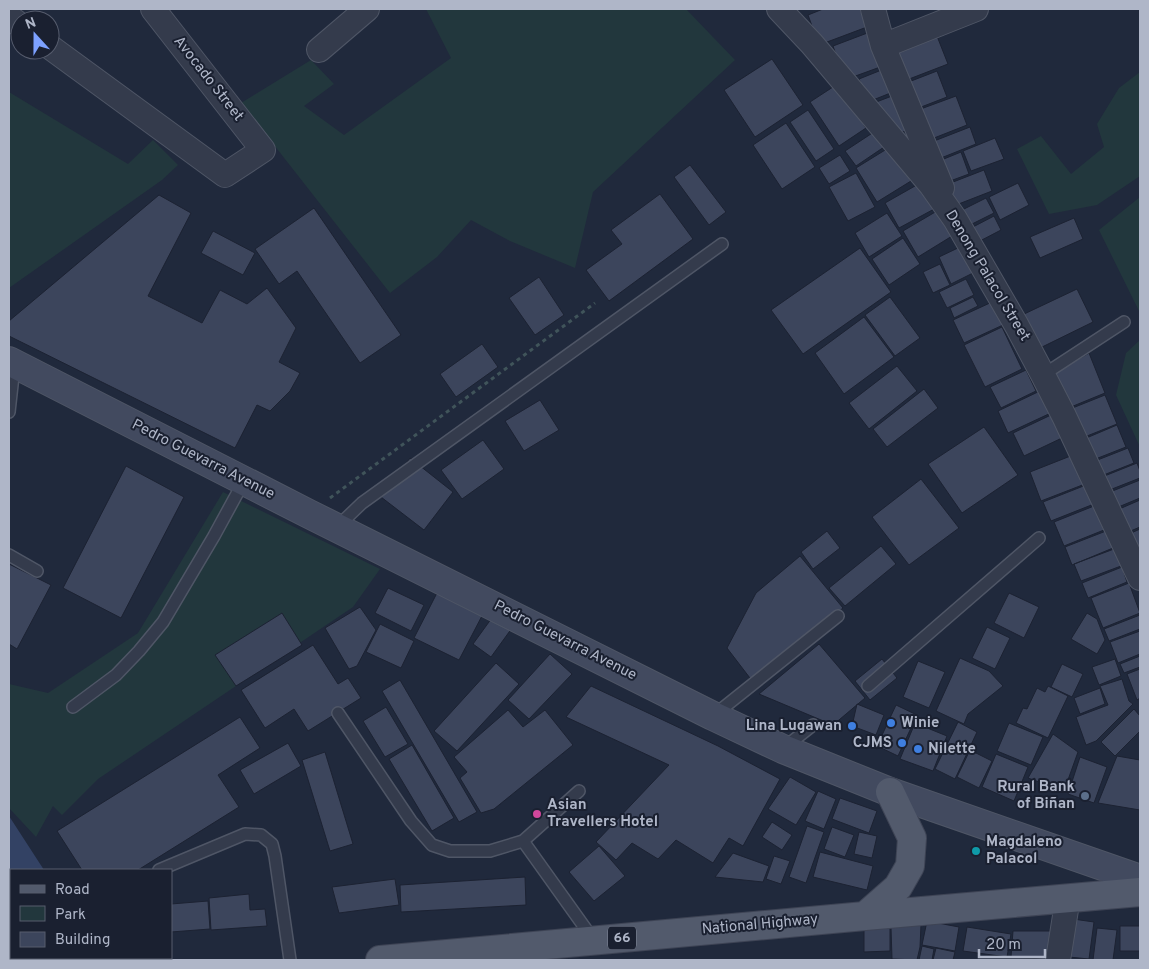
<svg xmlns="http://www.w3.org/2000/svg" width="1149" height="969" viewBox="0 0 1149 969" font-family="Overpass,sans-serif">
<style>
.green{fill:#22373d}
.water{fill:#334264}
.building{fill:#3c455c;stroke:#1c2232}
.lines{fill:none;stroke-linecap:round;stroke-linejoin:round}
.lane-casing{stroke:#4f5666;stroke-width:14}
.street-casing{stroke:#4f5666;stroke-width:26}
.secondary-casing{stroke:#4f5666;stroke-width:30}
.primary-casing{stroke:#3e4455;stroke-width:30}
.path{stroke:#40545a;stroke-width:3;stroke-dasharray:4 4;stroke-linecap:butt}
.lane{stroke:#343b4c;stroke-width:11}
.street{stroke:#343b4c;stroke-width:24}
.secondary{stroke:#424a5f;stroke-width:28}
.primary{stroke:#525a6c;stroke-width:28}
.shop-dot{fill:#3f7fe0;stroke:#1a2030;stroke-width:2}
.service-dot{fill:#5c6f8a;stroke:#1a2030;stroke-width:2}
.hotel-dot{fill:#d1479c;stroke:#1a2030;stroke-width:2}
.culture-dot{fill:#0f9aa8;stroke:#1a2030;stroke-width:2}
.labels{text-anchor:middle;dominant-baseline:central;stroke-width:4;stroke-linejoin:round;paint-order:stroke}
.shield{fill:#1a2030;stroke:#82899a;stroke-width:1}
.shield-label{font-size:14px;font-weight:bold;fill:#afb6c8}
.street-label{font-size:15px;fill:#afb6c8;stroke:#1a2030}
.poi-label{font-size:15px;font-weight:bold;fill:#afb6c8;stroke:#1a2030;text-anchor:start}
</style>
<rect width="100%" height="100%" fill="#20293c"/>
<!-- green -->
<path class="green" d="M426 9H686L735 60 593 192 575 268 510 241 471 220 437 257 390 293 241 103 311 60 334 84 304 106 344 135 451 58Z
M1140 72V176L1097 205 1049 214 1017 149 1041 136 1071 174 1104 147 1097 124 1119 88Z
M9 92 128 164 153 140 178 165 162 180 9 288Z
M1140 197V313L1099 230Z
M1140 340V447L1116 395 1126 353Z
M223 492 380 569 353 607 98 779 62 815 53 806 36 837 9 808V684L48 693 138 633Z"/>
<!-- water -->
<path class="water" d="M9 816 44 870H11V958H99L101 960H9Z"/>
<!-- building -->
<path class="building" d="M823 9H860L867 27 819 45 808 15Z
M935 31 948 64 904 81 891 48Z
M870 32 883 66 850 78 841 69 833 46Z
M772 59 803 105 755 137 724 90Z
M884 69 893 92 868 102 859 79Z
M937 71 947 97 916 109 906 83Z
M836 85 866 128 839 146 810 102Z
M892 96 906 131 899 133 871 104Z
M956 96 967 125 929 140 918 110Z
M808 110 834 149 816 161 790 122Z
M786 123 815 167 782 189 753 145Z
M970 127 976 144 936 160 929 143Z
M877 130 887 145 856 166 845 151Z
M995 138 1004 159 971 171 963 151Z
M890 147 911 181 877 202 856 168Z
M961 152 969 174 942 184 934 163Z
M840 155 850 171 829 184 819 168Z
M690 165 726 212 709 225 674 177Z
M984 170 992 191 956 205 948 184Z
M856 173 875 207 848 221 829 187Z
M922 182 936 208 899 228 885 203Z
M1018 183 1029 205 1000 220 989 197Z
M660 194 693 239 609 301 586 270 622 244 611 230Z
M159 195 191 213 148 296 202 323 220 290 247 304 267 288 296 328 279 362 300 373 290 391 270 411 257 405 235 448 9 336V321Z
M986 198 994 213 968 226 960 211Z
M314 208 401 335 360 363 297 271 279 284 255 249Z
M942 208 957 233 918 257 903 231Z
M887 213 902 236 869 257 855 233Z
M994 216 1001 230 978 242 971 228Z
M1074 218 1083 239 1040 258 1030 237Z
M213 231 255 253 243 275 201 253Z
M903 238 920 264 889 285 872 259Z
M960 247 973 273 951 284 939 257Z
M860 248 891 292 803 354 771 310Z
M940 264 950 285 933 293 923 272Z
M539 277 564 315 535 335 509 298Z
M966 279 974 295 947 308 939 292Z
M1077 289 1093 322 1038 349 1022 315Z
M890 297 920 338 895 356 865 315Z
M973 297 978 306 954 318 950 308Z
M992 302 1003 325 964 343 953 320Z
M864 317 894 357 844 394 815 353Z
M1002 327 1022 369 985 387 964 345Z
M482 344 498 367 456 397 440 374Z
M1089 353 1105 393 1066 409 1053 374Z
M897 366 917 391 869 429 849 403Z
M1026 370 1036 391 1001 408 990 387Z
M924 389 938 408 887 447 873 429Z
M1042 390 1053 412 1008 433 998 411Z
M1105 395 1117 424 1082 438 1070 409Z
M540 400 559 430 524 451 505 421Z
M1051 415 1062 438 1024 456 1013 433Z
M1117 425 1126 447 1093 460 1084 439Z
M984 427 1018 475 962 513 928 464Z
M483 440 504 469 462 499 441 470Z
M1128 448 1134 463 1101 476 1095 461Z
M1073 455 1085 484 1041 501 1030 472Z
M410 458 453 492 424 530 381 497Z
M1137 463 1140 471V478L1107 491 1102 477Z
M126 466 184 497 121 618 63 588Z
M921 479 959 528 909 565 872 517Z
M1140 480V498L1116 508 1110 492Z
M1086 485 1094 504 1051 521 1043 502Z
M1140 500V527L1126 533 1117 510Z
M1094 506 1104 530 1064 546 1054 522Z
M1140 529V546L1135 548 1129 534Z
M827 531 840 548 813 569 801 552Z
M1106 531 1113 548 1072 565 1065 547Z
M881 546 896 564 845 606 829 588Z
M1114 549 1121 566 1081 581 1074 564Z
M800 556 843 608 753 682 727 648 756 593Z
M9 564 51 585 17 649 9 644Z
M1122 567 1127 582 1088 598 1082 583Z
M1129 583 1140 613 1103 628 1091 598Z
M388 588 424 605 411 631 375 613Z
M439 589 484 612 459 660 414 638Z
M1009 593 1039 607 1024 638 994 623Z
M360 607 376 630 357 666 349 669 325 628Z
M282 613 302 645 236 686 215 655Z
M1087 613 1097 619 1105 640 1097 654 1071 639Z
M494 615 512 628 491 657 473 644Z
M1140 615V629L1109 641 1104 629Z
M380 624 414 641 401 668 366 652Z
M987 627 1010 638 995 669 972 658Z
M1140 631V654L1118 663 1110 642Z
M819 644 865 698 833 725 759 694Z
M313 645 338 684 348 678 361 698 308 731 294 709 265 728 241 690Z
M550 654 572 674 529 719 508 700Z
M1140 656V667L1124 673 1120 664Z
M960 658 989 671 1003 686 968 714 964 724 936 711Z
M882 659 897 678 870 700 855 681Z
M1115 659 1121 676 1099 685 1092 667Z
M918 661 945 672 929 708 903 697Z
M496 663 519 684 457 751 434 731Z
M1062 664 1083 674 1072 697 1051 687Z
M1140 669V698L1137 700 1127 674Z
M1122 679 1129 701 1133 704 1096 741 1086 745 1076 717 1108 705 1100 686Z
M400 680 477 812 459 822 382 691Z
M591 686 718 746 780 779 743 846 729 838 713 863 676 840 658 859 632 843 616 860 596 842 669 765 566 717Z
M1048 686 1068 696 1048 738 1016 723 1023 708 1027 709 1037 688 1045 692Z
M1100 688 1105 704 1080 714 1074 698Z
M857 704 884 715 876 735 852 726Z
M896 705 917 715 898 756 877 746Z
M386 707 408 744 385 757 363 721Z
M1134 709 1140 716V731L1115 756 1101 742Z
M508 710 523 727 545 710 573 745 494 809 481 813 460 778 467 772 454 757Z
M240 717 260 748 218 775 239 807 138 870H82L57 831Z
M958 722 977 732 955 779 935 769Z
M915 723 947 736 933 771 900 759Z
M1009 723 1043 737 1031 765 997 751Z
M1053 734 1078 752 1064 791 1028 778Z
M288 743 301 766 254 794 240 770Z
M412 745 454 818 432 831 389 759Z
M970 750 992 761 979 788 957 777Z
M325 752 353 844 330 851 302 760Z
M996 754 1028 767 1014 801 982 787Z
M1117 756 1140 760V810L1098 803Z
M1080 757 1107 767 1094 803 1068 794Z
M790 777 816 792 796 825 768 809Z
M818 791 836 799 824 829 805 821Z
M840 798 877 811 869 833 832 819Z
M772 822 792 835 782 850 762 837Z
M807 826 824 832 806 883 789 877Z
M832 827 854 835 845 857 824 849Z
M859 832 877 836 872 858 854 854Z
M599 846 625 876 594 901 569 872Z
M820 852 873 866 867 890 813 877Z
M733 853 769 866 763 882 715 877Z
M774 856 790 861 781 884 766 879Z
M525 877 526 905 401 912 400 885Z
M395 879 399 905 339 913 332 887Z
M249 894 250 910 265 909 267 926 211 930 209 898Z
M208 901 210 929 171 932V904Z
M1073 919 1094 922 1089 959 1069 957Z
M927 921 959 927 955 951 922 945Z
M895 923 921 925 920 947 917 960 892 959 891 928Z
M1120 926H1140V951H1120Z
M967 927 1011 934 1007 957 963 951Z
M890 928V951L864 952V929Z
M1097 928 1117 930 1113 960H1093Z
M1013 931H1059L1057 960 1011 957Z
M922 946 934 949 932 960H919Z
M936 948 955 952 953 960H933Z"/>
<g class="lines">
<defs>
<path id="lane" d="M1043 375 1124 322
M9 412 13 376 18 365
M337 527 362 503 722 244
M9 555 37 571
M868 686 1039 538
M73 707 116 675 139 651 163 622 214 536 244 481
M338 713 411 821 432 845 450 851H490L523 841 579 791
M713 716 838 616
M785 747 813 725
M523 841 593 939
M159 870 245 834 261 835 272 844 275 856 290 960"/>
<path id="street" d="M779 9 812 44 931 185 955 219 1017 326 1043 375 1064 416 1140 578
M873 9 883 46 942 188
M9 17 20 25
M883 46 976 9
M50 47 225 175 263 150 153 9
M319 50 367 9
M1058 960 1068 897"/>
<path id="secondary" d="M9 361 309 514 713 716 783 749 890 792 1140 879"/>
<path id="primary" d="M865 916 898 887 910 866 912 838 890 792
M380 960 865 916 1140 892"/>
</defs>
<!-- lane casing -->
<use href="#lane" class="lane-casing"/>
<!-- street casing -->
<use href="#street" class="street-casing"/>
<!-- secondary casing -->
<use href="#secondary" class="secondary-casing"/>
<!-- primary casing -->
<use href="#primary" class="primary-casing"/>
<!-- path -->
<path class="path" d="M330 498 595 303"/>
<!-- lane -->
<use href="#lane" class="lane"/>
<!-- street -->
<use href="#street" class="street"/>
<!-- secondary -->
<use href="#secondary" class="secondary"/>
<!-- primary -->
<use href="#primary" class="primary"/>
</g>
<!-- markers -->
<g class="shop-dot">
<circle cx="891" cy="723" r="5"/>
<circle cx="852" cy="726" r="5"/>
<circle cx="902" cy="743" r="5"/>
<circle cx="918" cy="749" r="5"/>
</g>
<circle class="service-dot" cx="1085" cy="796" r="5"/>
<circle class="hotel-dot" cx="537" cy="814" r="5"/>
<circle class="culture-dot" cx="976" cy="851" r="5"/>
<g class="labels">
<!-- shield labels -->
<rect class="shield" x="608" y="926.5" width="28" height="23" rx="4"/>
<g class="shield-label">
<text x="622" y="938">66</text>
</g>
<!-- street labels -->
<g class="street-label">
<text transform="translate(208 79) rotate(52)">Avocado Street</text>
<text transform="translate(987 276) rotate(59)">Denong Palacol Street</text>
<text transform="translate(203 460) rotate(27)">Pedro Guevarra Avenue</text>
<text transform="translate(565 641) rotate(27)">Pedro Guevarra Avenue</text>
<text transform="translate(760 925) rotate(-5)">National Highway</text>
</g>
<!-- poi labels -->
<g class="poi-label">
<text x="901" y="723">Winie</text>
<text x="842" y="726" text-anchor="end">Lina Lugawan</text>
<text x="892" y="743" text-anchor="end">CJMS</text>
<text x="928" y="749">Nilette</text>
<text x="1075" y="787" text-anchor="end">Rural Bank<tspan x="1075" dy="17">of Biñan</tspan></text>
<text x="547" y="805">Asian<tspan x="547" dy="17">Travellers Hotel</tspan></text>
<text x="986" y="842">Magdaleno<tspan x="986" dy="17">Palacol</tspan></text>
</g>
</g>
<!-- border -->
<rect width="1149" height="969" fill="none" stroke="#afb6c8" stroke-width="20"/>
<!-- legend -->
<rect x="10" y="869" width="162" height="90" fill="#1a2030" stroke="#565c6d"/>
<rect x="20" y="885" width="25" height="8" fill="#525a6c" stroke="#565c6d"/>
<text x="55" y="894" font-size="15" fill="#afb6c8">Road</text>
<rect x="20" y="906" width="25" height="15" fill="#22373d" stroke="#565c6d"/>
<text x="55" y="919" font-size="15" fill="#afb6c8">Park</text>
<rect x="20" y="932" width="25" height="15" fill="#3c455c" stroke="#565c6d"/>
<text x="55" y="944" font-size="15" fill="#afb6c8">Building</text>
<!-- north arrow -->
<g transform="translate(35 35) rotate(339)"><circle r="24" fill="#1a2030" stroke="#565c6d"/>
<path d="M0-4L9 19L0 12L-9 19Z" fill="#7da1ff"/>
<text y="-8" font-size="14" font-weight="bold" text-anchor="middle" fill="#afb6c8">N</text>
</g>
<!-- scale -->
<path d="M979 949v8h66v-8" fill="none" stroke="#afb6c8" stroke-width="2.5"/>
<text x="986" y="949" font-size="15" fill="#afb6c8" stroke="#1a2030" stroke-width="4" paint-order="stroke">20 m</text>
</svg>
